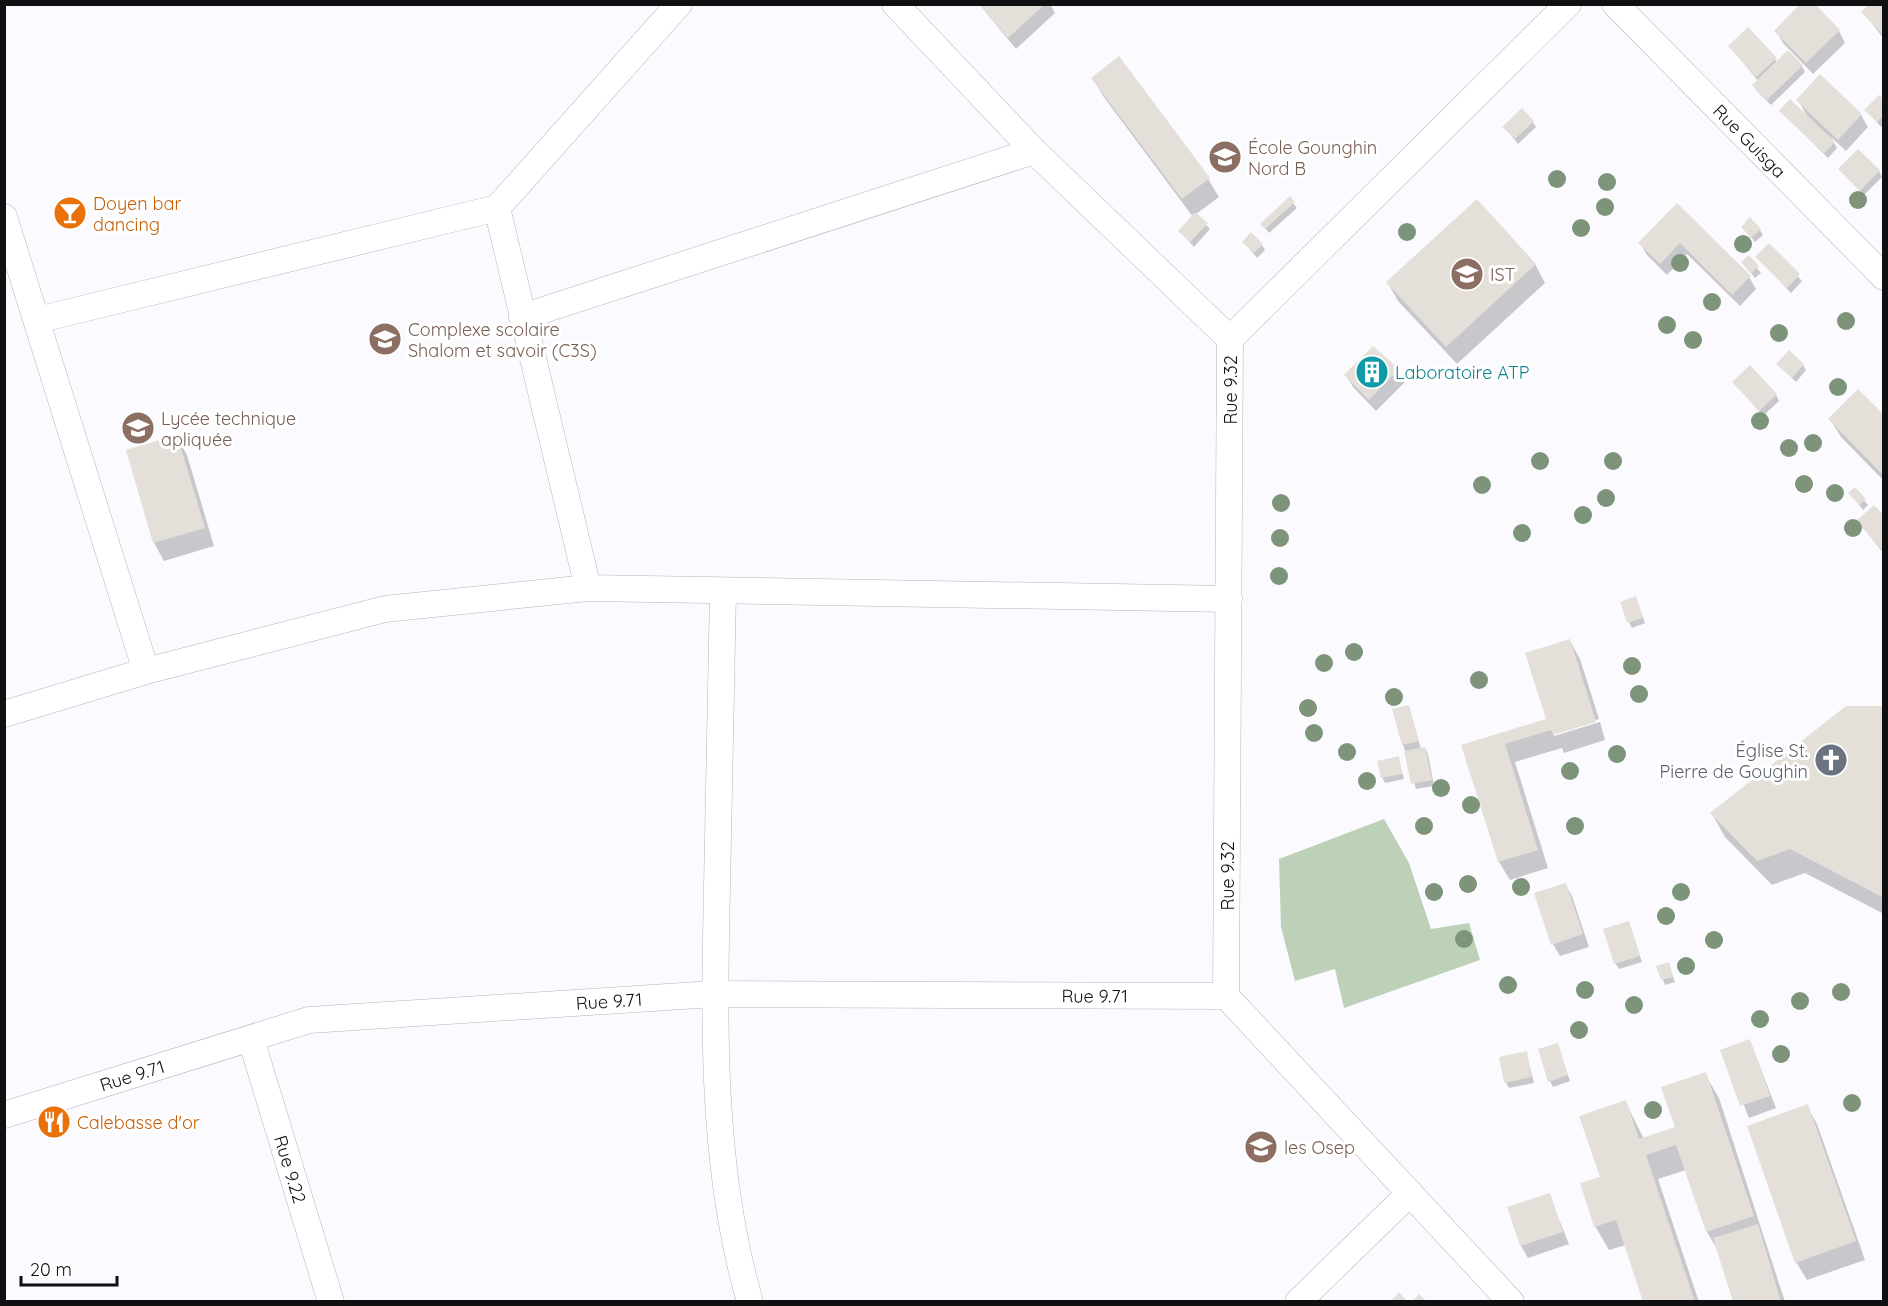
<svg xmlns="http://www.w3.org/2000/svg" width="1888" height="1306" viewBox="0 0 1888 1306" font-family="Quicksand,sans-serif">
<style>
.green{fill:#bcd1b8}
.shadow{fill:#0003}
.building{fill:#e4e0d9}
.lines{fill:none;stroke-linecap:round;stroke-linejoin:round}
.street-casing{stroke:#b5b5bc;stroke-width:27}
.street{stroke:#fff;stroke-width:26}
.tree{fill:#7d947a}
.labels{text-anchor:middle;dominant-baseline:central;stroke-width:6;stroke-linejoin:round;paint-order:stroke}
.street-label{font-size:18px;fill:#101013;stroke:#fff}
.education-label{font-size:18px;fill:#785e54;stroke:#fff;text-anchor:start}
.food-label{font-size:18px;fill:#c56008;stroke:#fff;text-anchor:start}
.culture-label{font-size:18px;fill:#0d838f;stroke:#fff;text-anchor:start}
.worship-label{font-size:18px;fill:#5b616d;stroke:#fff;text-anchor:end}
</style>
<rect width="100%" height="100%" fill="#fafaff"/>
<!-- green -->
<path class="green" d="M1384 819 1409 863 1431 929 1469 923 1480 960 1344 1008 1335 969 1295 981 1281 927 1279 859Z"/>
<!-- shadow -->
<path class="shadow" d="M979 4H1050L1055 13 1016 49Z
M1884 4V39L1863 12Z
M1776 31H1839L1845 43 1813 74 1783 43Z
M1730 46 1775 59 1777 63 1799 61 1805 72 1771 105 1757 91 1754 85 1758 81Z
M1093 78 1208 179 1219 197 1196 214 1210 229 1194 247 1180 232 1193 217 1103 96Z
M1798 100 1861 115 1868 127 1846 151 1831 137 1837 148 1828 158 1781 111 1807 116Z
M1884 101V124L1881 127 1866 110Z
M1533 122 1536 127 1518 144 1504 127Z
M1840 170 1879 171 1882 177 1864 195Z
M1293 203 1297 208 1269 233 1262 224Z
M1677 206 1749 277 1756 289 1740 306 1687 254 1667 275 1647 255 1640 243Z
M1743 227 1760 230 1763 235 1755 242Z
M1244 242 1262 245 1265 250 1257 258Z
M1769 245 1802 281 1791 293 1757 257Z
M1749 258 1761 273 1755 278 1747 268Z
M1535 264 1545 283 1457 364 1398 301 1388 283Z
M1778 364 1803 365 1806 370 1796 382Z
M1398 370 1405 382 1376 411 1353 387 1346 375Z
M1734 382 1776 395 1779 401 1763 416Z
M1884 417V481L1841 437 1830 419Z
M177 437 187 455 214 546 164 561 154 543Z
M1855 489 1868 505 1863 510 1850 493Z
M1884 517V554L1858 521Z
M1638 604 1645 623 1632 628 1629 622Z
M1570 641 1580 659 1599 719 1554 733V736L1600 722 1605 740 1564 753 1562 748 1515 762 1548 868 1510 880 1499 862 1463 746 1547 720Z
M1408 706 1421 749 1425 748 1428 754 1434 786 1416 789 1403 744Z
M1884 708V914L1805 873 1772 885 1725 837 1712 814Z
M1398 758 1404 779 1385 783 1382 777Z
M1565 884 1572 896 1589 947 1560 956 1553 944 1536 894Z
M1631 929 1642 962 1619 969 1615 963Z
M1668 964 1675 982 1665 985 1658 967Z
M1750 1041 1776 1108 1749 1118 1722 1051Z
M1557 1045 1570 1081 1553 1087 1550 1081Z
M1526 1053 1534 1083 1509 1088 1506 1083Z
M1705 1074 1719 1098 1785 1302H1734L1720 1254 1707 1232 1686 1170 1658 1179 1699 1302H1645L1626 1245 1609 1250 1595 1226 1602 1178 1625 1101 1644 1139 1677 1128Z
M1807 1106 1817 1124 1865 1260 1807 1280 1796 1262Z
M1549 1195 1569 1244 1528 1258 1521 1246 1509 1208Z"/>
<!-- building -->
<path class="building" d="M979 4H1045L1008 38Z
M1800 4H1815L1840 30 1806 63 1774 31Z
M1869 4H1884V36L1861 12Z
M1748 27 1777 58 1756 77 1728 46Z
M1788 50 1803 65 1767 100 1752 85Z
M1119 56 1210 178 1182 199 1091 78Z
M1820 74 1862 114 1838 140 1796 100Z
M1879 95 1884 99V115L1877 122 1864 110Z
M1790 99 1835 142 1824 153 1779 111Z
M1522 108 1534 121 1515 139 1502 127Z
M1858 149 1880 170 1860 191 1838 169Z
M1290 196 1295 202 1265 229 1260 224Z
M1477 199 1536 264 1446 347 1386 282Z
M1677 203 1751 276 1732 295 1680 243 1660 264 1638 243Z
M1195 212 1208 223 1190 242 1178 231Z
M1750 217 1761 229 1751 238 1741 227Z
M1251 232 1263 244 1254 253 1242 242Z
M1769 243 1800 274 1787 288 1755 257Z
M1749 255 1759 266 1751 274 1741 262Z
M1373 346 1399 369 1369 400 1344 375Z
M1789 350 1804 364 1792 378 1776 364Z
M1750 365 1777 394 1759 411 1732 382Z
M1858 389 1884 415V476L1828 419Z
M177 435 205 528 153 543 126 450Z
M1855 487 1866 499 1859 505 1848 493Z
M1874 505 1884 515V552L1856 521Z
M1636 596 1643 618 1627 623 1620 602Z
M1570 639 1596 722 1553 735 1551 730 1505 744 1538 850 1498 862 1461 745 1546 719 1525 653Z
M1409 705 1419 741 1402 745 1392 709Z
M1846 706H1884V898L1790 849 1757 861 1710 813Z
M1425 747 1432 780 1411 784 1404 751Z
M1399 756 1402 774 1381 778 1377 761Z
M1566 883 1583 934 1551 945 1534 893Z
M1629 921 1640 956 1614 964 1603 929Z
M1669 962 1673 977 1661 980 1656 966Z
M1750 1039 1770 1096 1740 1106 1720 1050Z
M1558 1043 1568 1075 1548 1082 1538 1049Z
M1527 1051 1531 1077 1504 1083 1499 1057Z
M1706 1072 1754 1216 1706 1232 1676 1145 1646 1155 1695 1302H1643L1616 1220 1594 1227 1580 1183 1600 1177 1579 1116 1626 1100 1639 1139 1675 1127 1661 1087Z
M1808 1104 1856 1241 1795 1263 1747 1126Z
M1550 1193 1563 1232 1520 1246 1507 1207Z
M1758 1224 1781 1302H1733L1713 1238Z
M1399 1292 1408 1302H1390Z
M1419 1294 1427 1302H1412Z"/>
<g class="lines">
<defs>
<g id="street">
<path d="M895 4 1034 151 1230 339"/>
<path id="s1" d="M1615 4 1884 277"/>
<path d="M497 208 588 588"/>
<path d="M4 217 146 671"/>
<path d="M522 317 1034 151"/>
<path d="M37 320 497 208 679 4"/>
<path d="M1230 339 1226 996 1511 1302"/>
<path d="M1230 339 1568 4"/>
<path d="M723 591C721 690 719 788 717 887 714 1025 711 1167 750 1302"/>
<path d="M4 714 146 671 385 609 588 588 1229 599"/>
<path id="s2" d="M251 1039 331 1302"/>
<path id="s3" d="M4 1115 309 1020 714 994 1226 996"/>
<path d="M1298 1302 1410 1193"/>
</g>
</defs>
<!-- street casing -->
<use href="#street" class="street-casing"/>
<!-- street -->
<use href="#street" class="street"/>
</g>
<!-- trees -->
<g class="tree">
<circle cx="1557" cy="179" r="9"/>
<circle cx="1607" cy="182" r="9"/>
<circle cx="1858" cy="200" r="9"/>
<circle cx="1605" cy="207" r="9"/>
<circle cx="1581" cy="228" r="9"/>
<circle cx="1407" cy="232" r="9"/>
<circle cx="1743" cy="244" r="9"/>
<circle cx="1680" cy="263" r="9"/>
<circle cx="1712" cy="302" r="9"/>
<circle cx="1846" cy="321" r="9"/>
<circle cx="1667" cy="325" r="9"/>
<circle cx="1779" cy="333" r="9"/>
<circle cx="1693" cy="340" r="9"/>
<circle cx="1838" cy="387" r="9"/>
<circle cx="1760" cy="421" r="9"/>
<circle cx="1813" cy="443" r="9"/>
<circle cx="1789" cy="448" r="9"/>
<circle cx="1540" cy="461" r="9"/>
<circle cx="1613" cy="461" r="9"/>
<circle cx="1804" cy="484" r="9"/>
<circle cx="1482" cy="485" r="9"/>
<circle cx="1835" cy="493" r="9"/>
<circle cx="1606" cy="498" r="9"/>
<circle cx="1281" cy="503" r="9"/>
<circle cx="1583" cy="515" r="9"/>
<circle cx="1853" cy="528" r="9"/>
<circle cx="1522" cy="533" r="9"/>
<circle cx="1280" cy="538" r="9"/>
<circle cx="1279" cy="576" r="9"/>
<circle cx="1354" cy="652" r="9"/>
<circle cx="1324" cy="663" r="9"/>
<circle cx="1632" cy="666" r="9"/>
<circle cx="1479" cy="680" r="9"/>
<circle cx="1639" cy="694" r="9"/>
<circle cx="1394" cy="697" r="9"/>
<circle cx="1308" cy="708" r="9"/>
<circle cx="1314" cy="733" r="9"/>
<circle cx="1347" cy="752" r="9"/>
<circle cx="1617" cy="754" r="9"/>
<circle cx="1570" cy="771" r="9"/>
<circle cx="1367" cy="781" r="9"/>
<circle cx="1441" cy="788" r="9"/>
<circle cx="1471" cy="805" r="9"/>
<circle cx="1424" cy="826" r="9"/>
<circle cx="1575" cy="826" r="9"/>
<circle cx="1468" cy="884" r="9"/>
<circle cx="1521" cy="887" r="9"/>
<circle cx="1434" cy="892" r="9"/>
<circle cx="1681" cy="892" r="9"/>
<circle cx="1666" cy="916" r="9"/>
<circle cx="1464" cy="939" r="9"/>
<circle cx="1714" cy="940" r="9"/>
<circle cx="1686" cy="966" r="9"/>
<circle cx="1508" cy="985" r="9"/>
<circle cx="1585" cy="990" r="9"/>
<circle cx="1841" cy="992" r="9"/>
<circle cx="1800" cy="1001" r="9"/>
<circle cx="1634" cy="1005" r="9"/>
<circle cx="1760" cy="1019" r="9"/>
<circle cx="1579" cy="1030" r="9"/>
<circle cx="1781" cy="1054" r="9"/>
<circle cx="1852" cy="1103" r="9"/>
<circle cx="1653" cy="1110" r="9"/>
</g>
<!-- icons -->
<defs>
<symbol id="school-disc" viewBox="-11 -11 22 22"><circle r="9.5" fill="#8d6e63" stroke="#fff"/><path d="M0-5L7-2L0 1L-7-2ZM-4 1L0 2.5L4 1V4Q0 6-4 4Z" fill="#fff"/></symbol>
<symbol id="bar-disc" viewBox="-11 -11 22 22"><circle r="9.5" fill="#e8710a" stroke="#fff"/><path d="M-6-5H6L.8 .8V4.5H3.5V6h-7V4.5H-.8V.8Z" fill="#fff"/></symbol>
<symbol id="university-disc" viewBox="-11 -11 22 22"><circle r="9.5" fill="#8d6e63" stroke="#fff"/><path d="M0-5L7-2L0 1L-7-2ZM-4 1L0 2.5L4 1V4Q0 6-4 4Z" fill="#fff"/></symbol>
<symbol id="building-disc" viewBox="-11 -11 22 22"><circle r="9.5" fill="#0f9aa8" stroke="#fff"/><path d="M-4-6H4V6H1V3H-1V6H-4ZM-2.5-4.3h1.7v1.8h-1.7ZM.8-4.3h1.7v1.8H.8ZM-2.5-1h1.7V.8h-1.7ZM.8-1h1.7V.8H.8Z" fill="#fff"/></symbol>
<symbol id="church-disc" viewBox="-11 -11 22 22"><circle r="9.5" fill="#6b7280" stroke="#fff"/><path d="M-1.2-6h2.4v3.5h3.3v2.4h-3.3V6h-2.4V-.1h-3.3v-2.4h3.3Z" fill="#fff"/></symbol>
<symbol id="restaurant-disc" viewBox="-11 -11 22 22"><circle r="9.5" fill="#e8710a" stroke="#fff"/><path d="M-5-6h1v4h1v-4h1v4h1v-4h1v5L-1.5 .5V6h-2V.5L-5-1ZM5-6V6H3V1.5H1.5Q1.5-4 5-6Z" fill="#fff"/></symbol>
</defs>
<g fill-rule="evenodd">
<use href="#school-disc" x="1206" y="138" width="38" height="38"/>
<use href="#bar-disc" x="51" y="194" width="38" height="38"/>
<use href="#university-disc" x="1448" y="255" width="38" height="38"/>
<use href="#school-disc" x="366" y="320" width="38" height="38"/>
<use href="#building-disc" x="1353" y="353" width="38" height="38"/>
<use href="#school-disc" x="119" y="409" width="38" height="38"/>
<use href="#church-disc" x="1812" y="741" width="38" height="38"/>
<use href="#restaurant-disc" x="35" y="1103" width="38" height="38"/>
<use href="#school-disc" x="1242" y="1128" width="38" height="38"/>
</g>
<g class="labels">
<!-- street labels -->
<g class="street-label">
<text stroke="none"><textPath href="#s1" startOffset="192">Rue Guisga</textPath></text>
<text transform="translate(1230 390) rotate(-90)">Rue 9.32</text>
<text transform="translate(1227 876) rotate(-90)">Rue 9.32</text>
<text stroke="none"><textPath href="#s3" startOffset="1106">Rue 9.71</textPath></text>
<text stroke="none"><textPath href="#s3" startOffset="620">Rue 9.71</textPath></text>
<text stroke="none"><textPath href="#s3" startOffset="134">Rue 9.71</textPath></text>
<text stroke="none"><textPath href="#s2" startOffset="136">Rue 9.22</textPath></text>
</g>
<!-- education labels -->
<g class="education-label">
<text x="1248" y="147">École Gounghin<tspan x="1248" dy="21">Nord B</tspan></text>
<text x="1490" y="274">IST</text>
<text x="408" y="329">Complexe scolaire<tspan x="408" dy="21">Shalom et savoir (C3S)</tspan></text>
<text x="161" y="418">Lycée technique<tspan x="161" dy="21">apliquée</tspan></text>
<text x="1284" y="1147">les Osep</text>
</g>
<!-- food labels -->
<g class="food-label">
<text x="93" y="203">Doyen bar<tspan x="93" dy="21">dancing</tspan></text>
<text x="77" y="1122">Calebasse d'or</text>
</g>
<!-- culture labels -->
<g class="culture-label">
<text x="1395" y="372">Laboratoire ATP</text>
</g>
<!-- worship labels -->
<g class="worship-label">
<text x="1808" y="750">Église St.<tspan x="1808" dy="21">Pierre de Goughin</tspan></text>
</g>
</g>
<!-- border -->
<rect width="1888" height="1306" fill="none" stroke="#101013" stroke-width="12"/>
<!-- scale -->
<path d="M21 1276v9h96v-9" fill="none" stroke="#101013" stroke-width="3"/>
<text x="30" y="1276" font-size="18" fill="#101013" stroke="#ffffff" stroke-width="4.5" paint-order="stroke">20 m</text>
</svg>
